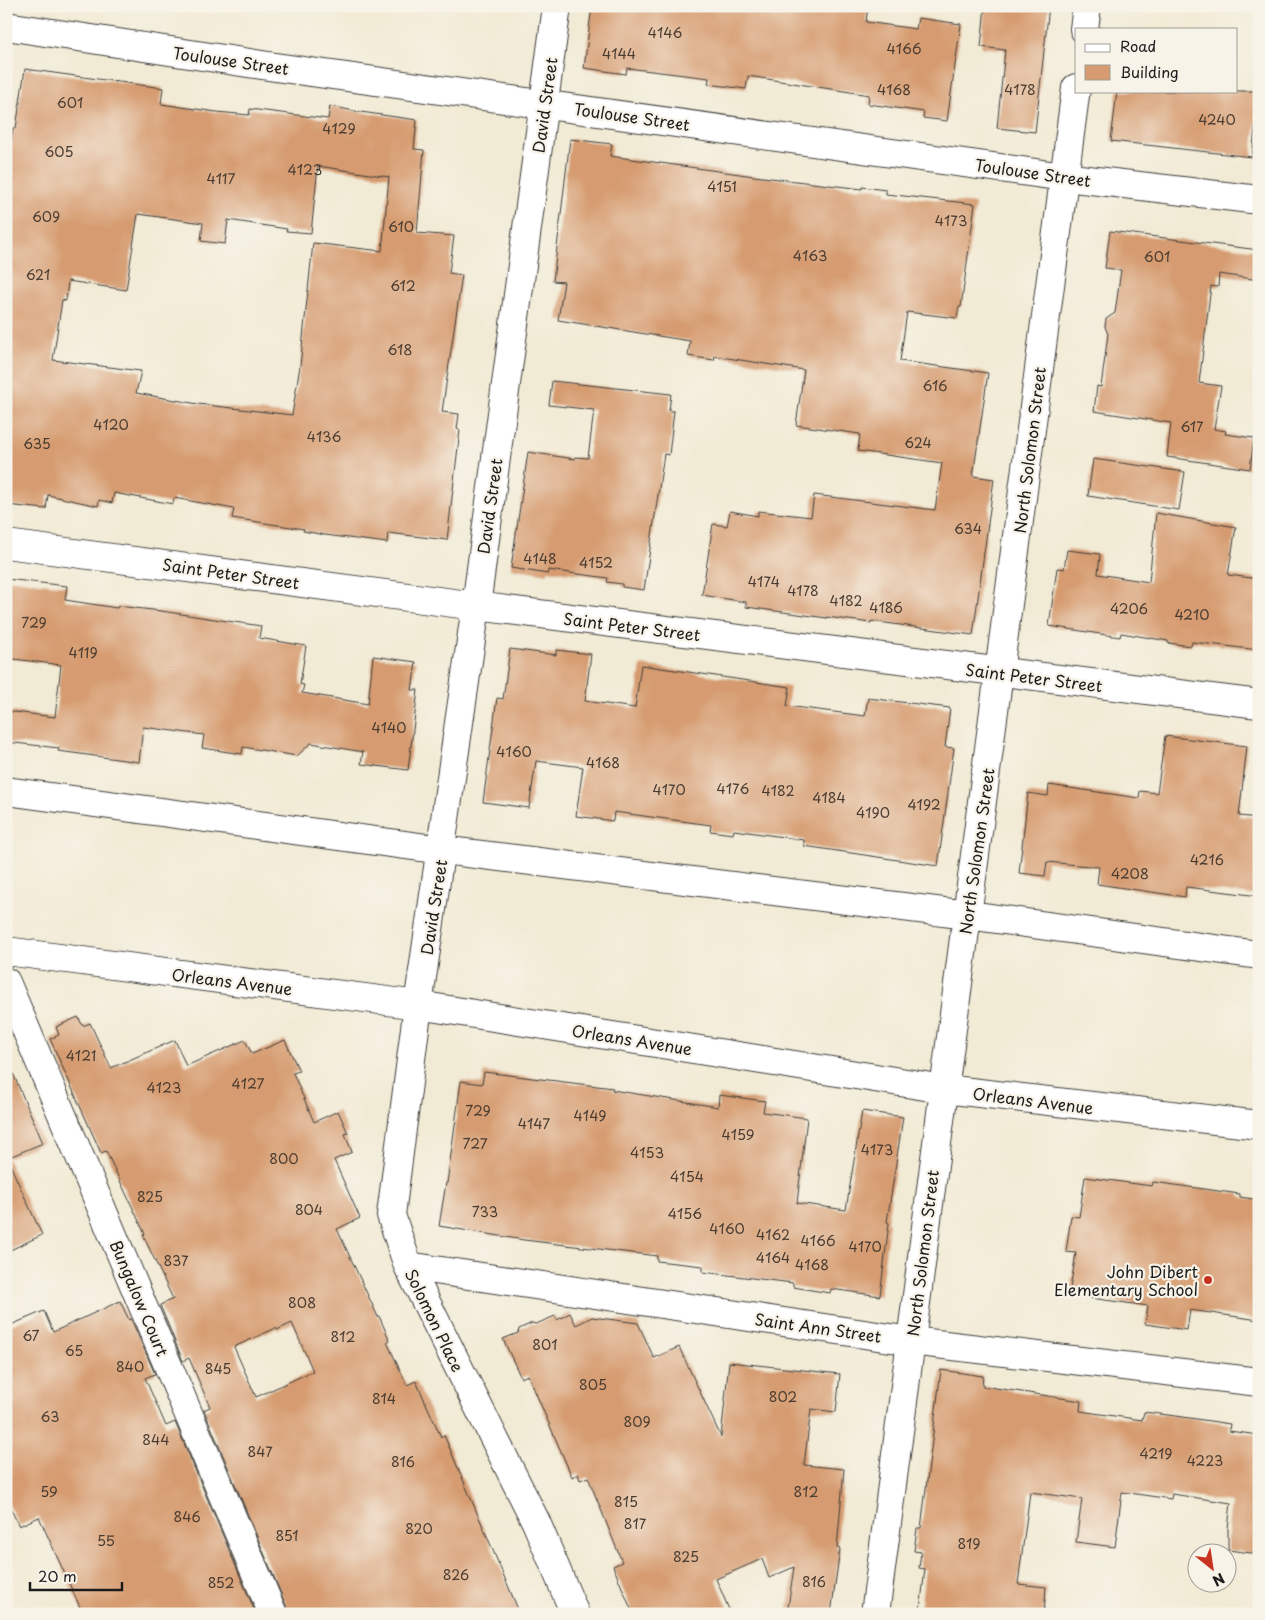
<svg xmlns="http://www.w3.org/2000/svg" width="1265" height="1620" viewBox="0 0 1265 1620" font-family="'Playpen Sans',sans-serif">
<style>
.building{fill:#d69b70;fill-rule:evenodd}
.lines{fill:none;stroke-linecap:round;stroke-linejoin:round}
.minor-casing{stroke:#3c3b38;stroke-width:30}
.minor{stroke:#fff;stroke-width:28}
.poi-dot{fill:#c8321e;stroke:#f7f3e8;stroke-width:2}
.labels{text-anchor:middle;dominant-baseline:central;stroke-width:4.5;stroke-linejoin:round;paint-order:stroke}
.number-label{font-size:14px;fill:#4a3c31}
.street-label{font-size:16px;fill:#1c1c1c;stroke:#f7f3e8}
.poi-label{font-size:16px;fill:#1c1c1c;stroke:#f7f3e8;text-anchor:end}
</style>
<rect width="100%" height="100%" fill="#f7f3e8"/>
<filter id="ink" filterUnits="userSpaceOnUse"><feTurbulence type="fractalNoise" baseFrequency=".02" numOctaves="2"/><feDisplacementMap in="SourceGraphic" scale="10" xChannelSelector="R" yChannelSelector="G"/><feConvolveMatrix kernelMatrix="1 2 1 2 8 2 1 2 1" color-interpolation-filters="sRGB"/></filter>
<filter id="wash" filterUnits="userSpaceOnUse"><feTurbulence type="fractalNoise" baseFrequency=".0096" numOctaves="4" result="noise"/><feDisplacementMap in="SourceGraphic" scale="20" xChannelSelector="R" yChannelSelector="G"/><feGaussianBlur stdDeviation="1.12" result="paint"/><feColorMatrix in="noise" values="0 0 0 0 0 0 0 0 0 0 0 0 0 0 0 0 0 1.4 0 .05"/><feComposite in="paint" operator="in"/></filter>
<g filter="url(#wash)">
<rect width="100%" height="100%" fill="#f1ead4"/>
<g id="blocks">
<!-- building -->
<path class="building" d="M592 6H868L866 22 916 29 918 18 961 24 947 121 923 118 924 112 868 104 869 95 748 76 746 89 708 84 709 78 627 68 626 74 584 68Z
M985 6H1049L1035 132 997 128 1005 50 981 47Z
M25 69 163 88 161 104 217 112 249 115 250 109 328 119 330 106 354 111 417 120 414 149 424 150 417 233 454 236 449 273 462 275 442 412 459 414 457 429 460 430 447 540 388 533 387 543 325 535 303 531 304 529 232 518 234 509 174 498 173 504 114 493 112 503 99 500 98 506 48 495 46 509 6 505V170L13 128H16ZM318 166 389 177 382 251 313 243 300 366 292 415 198 404 136 393 141 371 53 360 62 300 66 301 68 281 126 290 138 214 203 223 201 241 225 244 228 220 287 229 286 231 311 233Z
M1117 91H1259L1252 157 1111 141Z
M570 139 612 144 610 156 754 176 862 189V187L886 190V194L975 204 961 307H959L957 318 907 312 900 361 988 373 973 476 994 479 973 635 871 621V623L827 617V618L746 607V602L702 595 713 524 727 526 730 511 758 516V511L811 517 814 495 935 510 942 463 858 451 860 434 796 425 804 370 715 356 714 360 688 356 690 341 558 320 564 282 553 281Z
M1110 231 1259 250V280L1219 274 1218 287 1211 286 1199 383 1221 386 1214 429 1226 431 1225 434 1254 438 1250 469 1167 457 1171 423 1094 411 1097 386 1101 387 1108 334 1105 327 1106 319 1115 313 1121 270 1105 268Z
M552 381 671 394 669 411H674L669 455 664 454 644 590 622 587V584L607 582 608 578 548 570V574L511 568 528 452 575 459V457L588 458 594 410 549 405Z
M1093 459 1185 472 1179 510 1088 496Z
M1156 513 1236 527 1228 575 1259 579V650L1192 642 1191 646 1168 643V641L1121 633 1120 637 1049 626 1057 568 1064 569 1067 550 1100 554 1098 574 1149 582Z
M6 579 67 586 65 600 117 608 118 606 161 611 261 626 259 638 306 646 300 684 304 685 302 693 368 704 373 656 416 662 412 690H418L408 770 361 764 363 752 311 743 297 756 243 747 242 754 202 748 204 735 143 727 139 762 58 751 59 748 6 742V711L55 717 61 665 6 658Z
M510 649 556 655V650L591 654 585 701 635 708 641 665 790 687 787 706 865 716 868 698 950 708 945 747 954 748 938 866 804 846V840L734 830 733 834 710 831 711 825 614 812 613 821 576 816 583 767 536 761 529 808 483 802 497 698 503 699Z
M1165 736 1247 746 1239 816 1259 818V896L1186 887 1185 897 1097 884 1099 867 1047 862 1045 876 1019 873 1028 793 1048 796 1049 785 1139 798 1140 791 1157 793Z
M78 1017 83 1026 90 1023 111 1068 175 1040 186 1066 245 1040 252 1054 285 1040 299 1071 293 1073 314 1122 338 1111 348 1133 345 1134 352 1152 334 1160 360 1218 337 1229 378 1317 379 1316 390 1341 387 1342 407 1385 416 1381 441 1437 444 1435 520 1614H288L287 1608 204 1410 210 1407 189 1358 183 1361 160 1305 173 1299 143 1235 145 1234 106 1151 101 1153 50 1039 59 1035 56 1027ZM292 1323 313 1371 256 1397 234 1347 276 1328 277 1330Z
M6 1057 43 1143 7 1158 42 1235 6 1252Z
M484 1072 613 1088 612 1090 718 1107 719 1095 765 1101 763 1112 807 1118 797 1203 846 1210 862 1111 903 1117 887 1222 889 1223 880 1296 831 1289 830 1293 793 1287V1283L703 1272V1266L657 1261V1256L524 1240 439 1226 446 1183H447L461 1081 482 1084Z
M1085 1177 1152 1186 1153 1182 1240 1194V1197L1259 1200V1320L1190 1310 1187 1330 1145 1324 1148 1306 1069 1295 1076 1253 1066 1252 1071 1216 1079 1217Z
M120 1301 129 1320 131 1319 155 1374 145 1378 166 1426 175 1422 256 1614H83L39 1517 19 1526 6 1499V1327L44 1311 53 1332Z
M570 1313 576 1325 592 1317 638 1323 654 1358 679 1347 721 1437 729 1362 840 1374 836 1412 811 1409 804 1465 844 1469 837 1548 840 1549 831 1614H787L794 1567 769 1578 762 1559 716 1579 731 1614H633L613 1566 622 1562 588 1477 580 1480 578 1474 572 1477 528 1375 521 1378 503 1339 518 1333 519 1329 532 1323 536 1324 555 1316 557 1320Z
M941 1370 983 1376 982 1386 1081 1401 1080 1411 1142 1420 1144 1412 1176 1416 1230 1424 1229 1431 1259 1435V1554L1228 1550V1528L1231 1503 1172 1494 1171 1499 1122 1492 1115 1547 1076 1542 1082 1499 1030 1492 1018 1584 1046 1587 1044 1614H949L920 1610 925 1569 919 1568 921 1552 914 1551 917 1528H921Z"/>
</g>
</g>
<g filter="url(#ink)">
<use href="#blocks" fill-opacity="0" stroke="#3c3b38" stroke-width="1"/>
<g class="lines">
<defs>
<path id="minor" d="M557 6 476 606 418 1005 391 1215 408 1266 536 1522 575 1614
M6 26 275 67 1064 177 1259 200
M1084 29 1087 6
M6 544 476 606 1259 704
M6 791 442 850 968 915 1259 955
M6 951 418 1005 944 1089 1259 1125
M6 982 273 1614
M408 1266 911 1341 1259 1382
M875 1614 1076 88"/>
</defs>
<!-- minor casing -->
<use href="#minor" class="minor-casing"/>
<!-- minor -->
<use href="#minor" class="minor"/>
</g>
</g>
<!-- markers -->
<circle class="poi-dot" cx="1208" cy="1280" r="5"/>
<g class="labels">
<!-- number labels -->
<g class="number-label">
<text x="665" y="32">4146</text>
<text x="904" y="48">4166</text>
<text x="619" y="53">4144</text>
<text x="894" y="89">4168</text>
<text x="1020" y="89">4178</text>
<text x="70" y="102">601</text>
<text x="1217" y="119">4240</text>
<text x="339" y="128">4129</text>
<text x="59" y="151">605</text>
<text x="305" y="169">4123</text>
<text x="221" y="178">4117</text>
<text x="722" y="186">4151</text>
<text x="46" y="216">609</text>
<text x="951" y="220">4173</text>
<text x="401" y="226">610</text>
<text x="810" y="255">4163</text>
<text x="1157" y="256">601</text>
<text x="38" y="274">621</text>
<text x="403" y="285">612</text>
<text x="400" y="349">618</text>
<text x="935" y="385">616</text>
<text x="111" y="424">4120</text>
<text x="1192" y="426">617</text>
<text x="324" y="436">4136</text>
<text x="918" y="442">624</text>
<text x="37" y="443">635</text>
<text x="968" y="528">634</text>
<text x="540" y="558">4148</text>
<text x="596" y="562">4152</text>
<text x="764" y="581">4174</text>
<text x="803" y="590">4178</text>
<text x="846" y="600">4182</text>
<text x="886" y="607">4186</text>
<text x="1129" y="608">4206</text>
<text x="1192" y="614">4210</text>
<text x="34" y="622">729</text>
<text x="83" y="652">4119</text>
<text x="389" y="727">4140</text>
<text x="514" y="751">4160</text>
<text x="603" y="762">4168</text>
<text x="733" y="788">4176</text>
<text x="669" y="789">4170</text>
<text x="778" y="790">4182</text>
<text x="829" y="797">4184</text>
<text x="924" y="804">4192</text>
<text x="873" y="812">4190</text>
<text x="1207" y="859">4216</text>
<text x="1130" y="873">4208</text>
<text x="81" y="1055">4121</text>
<text x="248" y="1083">4127</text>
<text x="164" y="1087">4123</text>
<text x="478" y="1110">729</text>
<text x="590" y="1115">4149</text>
<text x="534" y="1123">4147</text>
<text x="738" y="1134">4159</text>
<text x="475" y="1143">727</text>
<text x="877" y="1149">4173</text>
<text x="647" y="1152">4153</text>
<text x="284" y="1158">800</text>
<text x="687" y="1176">4154</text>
<text x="150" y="1196">825</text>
<text x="309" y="1209">804</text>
<text x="485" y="1211">733</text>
<text x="685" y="1213">4156</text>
<text x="727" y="1228">4160</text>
<text x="773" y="1234">4162</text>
<text x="818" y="1240">4166</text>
<text x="865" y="1246">4170</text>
<text x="773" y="1257">4164</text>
<text x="176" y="1260">837</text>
<text x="812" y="1264">4168</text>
<text x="302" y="1302">808</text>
<text x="31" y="1335">67</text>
<text x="343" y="1336">812</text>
<text x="545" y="1344">801</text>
<text x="74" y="1350">65</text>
<text x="130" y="1366">840</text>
<text x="218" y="1368">845</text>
<text x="593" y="1384">805</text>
<text x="783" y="1396">802</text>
<text x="384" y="1398">814</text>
<text x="50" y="1416">63</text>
<text x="637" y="1421">809</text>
<text x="156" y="1439">844</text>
<text x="260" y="1451">847</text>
<text x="1156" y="1453">4219</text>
<text x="1205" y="1460">4223</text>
<text x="403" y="1461">816</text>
<text x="49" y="1491">59</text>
<text x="806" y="1491">812</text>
<text x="626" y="1501">815</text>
<text x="187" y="1516">846</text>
<text x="635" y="1523">817</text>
<text x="419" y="1528">820</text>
<text x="287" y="1535">851</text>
<text x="106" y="1540">55</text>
<text x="969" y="1543">819</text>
<text x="686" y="1556">825</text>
<text x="456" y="1574">826</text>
<text x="814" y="1581">816</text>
<text x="221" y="1582">852</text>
</g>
<!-- street labels -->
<g class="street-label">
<text transform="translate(231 60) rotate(8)">Toulouse Street</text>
<text transform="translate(544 105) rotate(-82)">David Street</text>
<text transform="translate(632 116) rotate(8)">Toulouse Street</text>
<text transform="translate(1033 172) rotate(8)">Toulouse Street</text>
<text transform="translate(1029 450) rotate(-83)">North Solomon Street</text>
<text transform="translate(489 506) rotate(-82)">David Street</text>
<text transform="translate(231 573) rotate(8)">Saint Peter Street</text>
<text transform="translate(632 626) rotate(7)">Saint Peter Street</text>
<text transform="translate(1034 677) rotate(7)">Saint Peter Street</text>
<text transform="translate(976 851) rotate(-82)">North Solomon Street</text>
<text transform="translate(433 907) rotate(-81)">David Street</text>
<text transform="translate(232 981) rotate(7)">Orleans Avenue</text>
<text transform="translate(632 1039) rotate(9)">Orleans Avenue</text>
<text transform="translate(1033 1100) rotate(7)">Orleans Avenue</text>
<text transform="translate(922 1253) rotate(-83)">North Solomon Street</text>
<text transform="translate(140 1298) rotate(67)">Bungalow Court</text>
<text transform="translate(435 1320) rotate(64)">Solomon Place</text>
<text transform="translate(818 1327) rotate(8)">Saint Ann Street</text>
</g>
<!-- poi labels -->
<g class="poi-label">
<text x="1198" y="1271">John Dibert<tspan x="1198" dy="18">Elementary School</tspan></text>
</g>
</g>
<!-- margin -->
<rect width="1265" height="1620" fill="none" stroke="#f7f3e8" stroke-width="25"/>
<!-- legend -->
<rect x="1075" y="28" width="162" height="65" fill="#f7f3e8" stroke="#9f9d96"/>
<rect x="1085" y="44" width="25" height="8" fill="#ffffff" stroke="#9f9d96"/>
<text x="1120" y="52" font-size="15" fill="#1c1c1c">Road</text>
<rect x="1085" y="65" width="25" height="15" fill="#d69b70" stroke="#9f9d96"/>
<text x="1120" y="78" font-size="15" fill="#1c1c1c">Building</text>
<!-- north arrow -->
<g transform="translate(1212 1568) rotate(150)"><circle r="24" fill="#f7f3e8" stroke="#9f9d96"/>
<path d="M0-4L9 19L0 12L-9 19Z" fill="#c8321e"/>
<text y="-8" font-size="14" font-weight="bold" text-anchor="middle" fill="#1c1c1c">N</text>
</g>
<!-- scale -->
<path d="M30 1582v8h92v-8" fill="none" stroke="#1c1c1c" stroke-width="2.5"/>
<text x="38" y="1582" font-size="15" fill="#1c1c1c" stroke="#f7f3e8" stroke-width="4" paint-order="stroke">20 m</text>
</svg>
